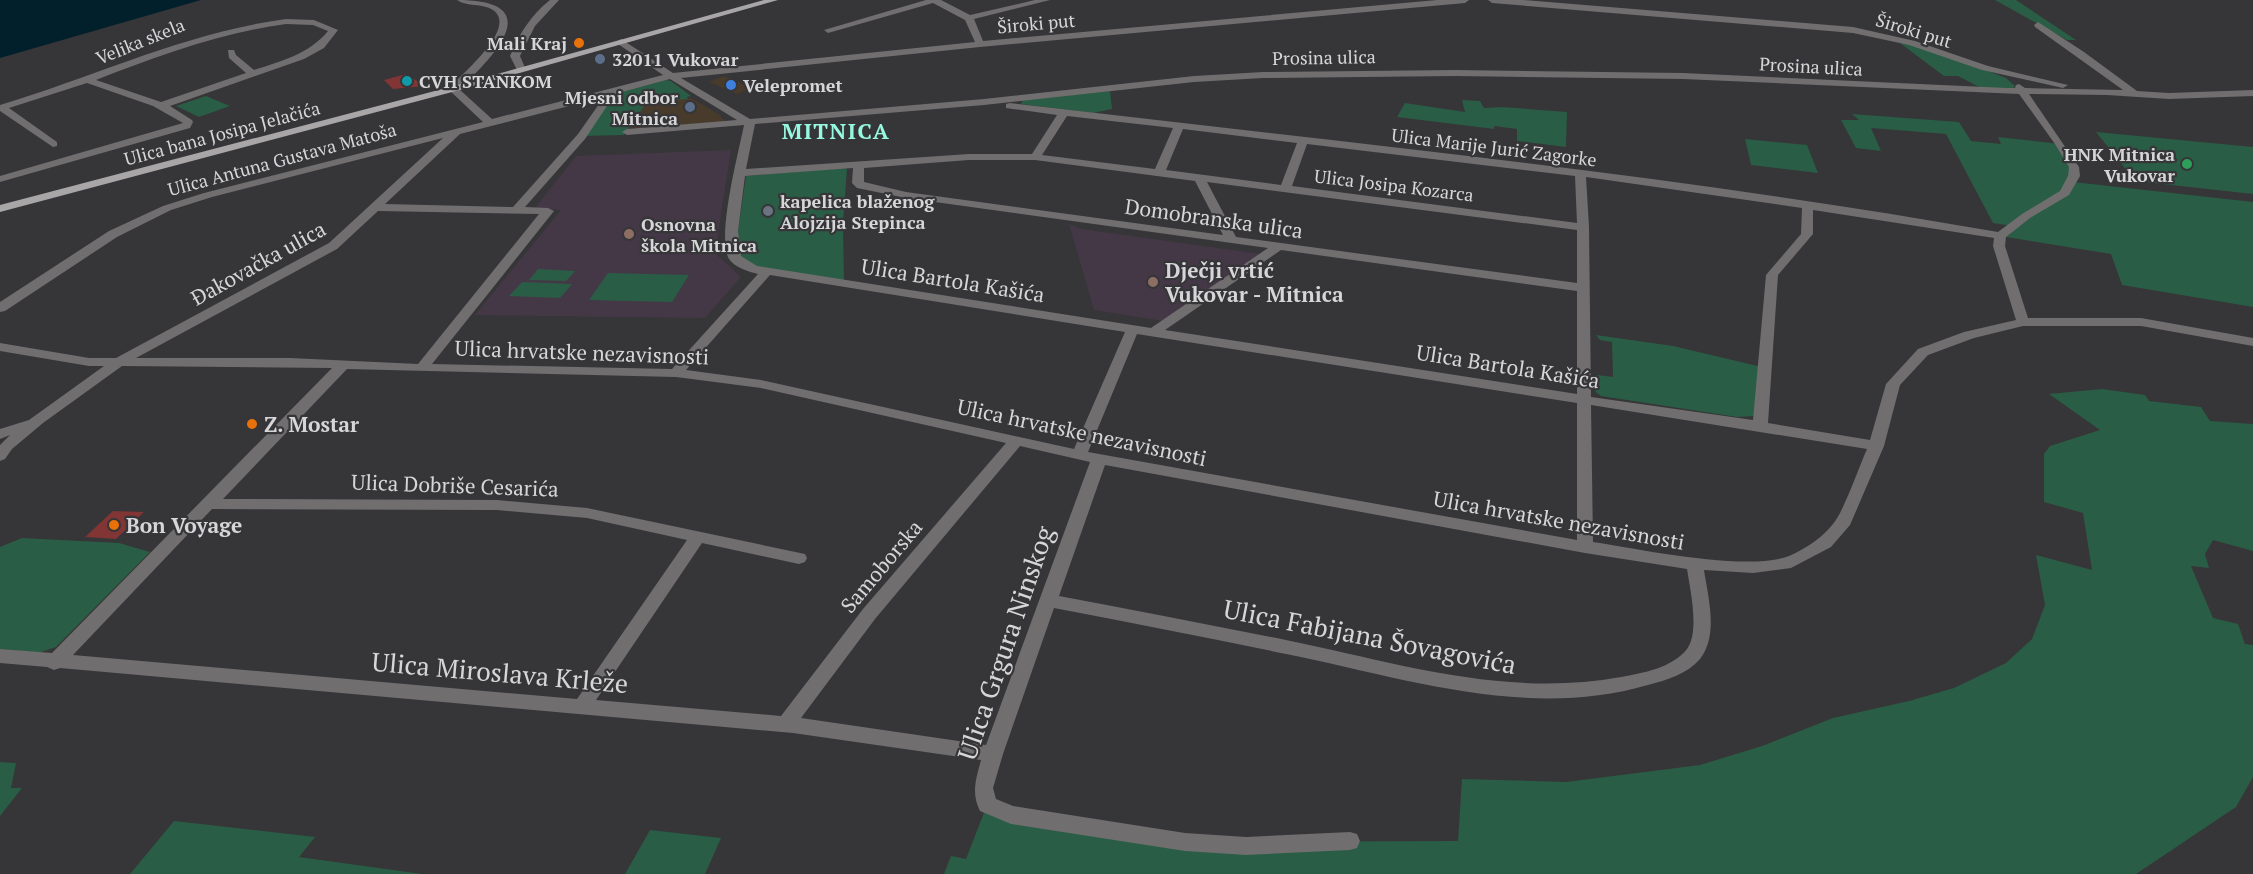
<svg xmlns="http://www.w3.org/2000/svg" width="2253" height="874" viewBox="0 0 2253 874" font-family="'PT Serif',serif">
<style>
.commercial{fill:#483b2c}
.education{fill:#443847}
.green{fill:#2a5d45}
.water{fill:#02202b}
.building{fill:#813534}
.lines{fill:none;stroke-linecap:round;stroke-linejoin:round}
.minor{fill:#706e6f;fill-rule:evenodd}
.major{fill:#a9a6a7;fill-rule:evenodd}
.food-dot{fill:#e8710a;stroke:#363538;stroke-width:2}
.service-dot{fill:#5c6f8a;stroke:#363538;stroke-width:2}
.culture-dot{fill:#0f9aa8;stroke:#363538;stroke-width:2}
.shop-dot{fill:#3f7fe0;stroke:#363538;stroke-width:2}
.leisure-dot{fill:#2e9e5b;stroke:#363538;stroke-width:2}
.worship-dot{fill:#6b7280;stroke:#363538;stroke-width:2}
.education-dot{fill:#8d6e63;stroke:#363538;stroke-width:2}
.labels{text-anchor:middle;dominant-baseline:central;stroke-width:4.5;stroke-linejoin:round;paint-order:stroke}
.far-street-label{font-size:18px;fill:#d6d6d8;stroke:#363538}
.far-poi-label{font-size:18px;font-weight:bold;fill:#d6d6d8;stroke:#363538;text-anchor:start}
.street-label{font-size:21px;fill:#d6d6d8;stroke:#363538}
.poi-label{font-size:21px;font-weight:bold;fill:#d6d6d8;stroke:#363538;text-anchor:start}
.far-district-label{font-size:22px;font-weight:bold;letter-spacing:1.5px;fill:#96f8e0;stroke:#363538}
.near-street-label{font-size:26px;fill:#d6d6d8;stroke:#363538}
</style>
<rect width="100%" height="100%" fill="#363538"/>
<!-- commercial -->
<path class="commercial" d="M724 76 752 88 737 94 709 82Z
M691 98 720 115 725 122 627 129 646 102Z"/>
<!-- education -->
<path class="education" d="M731 150 715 253 741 277 705 318 475 315 561 210 535 208 576 156Z
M1069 224 1081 229 1261 254 1163 321 1094 310Z"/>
<!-- green -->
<path class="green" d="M1995 0H2016L2076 40H2067Z
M1905 42 1996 74 2006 78 2015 86 2013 89H1983L1958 76H1944L1900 43Z
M666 80 671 81 691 96 687 97 688 99 647 102 624 135 584 136 614 94Z
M1110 91 1112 109 1093 113 1021 104 1023 100Z
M206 96 230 106 199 117 176 106Z
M1462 100 1480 101 1484 108 1502 107 1567 112 1566 147 1517 141V129L1494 126V129L1397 117 1405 103 1465 112Z
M1852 114 1959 122 1971 141 2001 144 1998 137 2060 144 2074 167 2073 182 2253 202V307L2122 285 2111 254 2000 236 2012 226 1993 223 1946 134 1871 128 1881 151 1856 148 1841 120H1859Z
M2096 132 2253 147V194L2135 181Z
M1745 139 1807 145 1818 173 1751 165Z
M842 168 847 169 843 222 844 282 760 268 744 261 735 251 746 176Z
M538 269 575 271 566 281 529 280Z
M608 273 689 275 672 302 589 300Z
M522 282 572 284 560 298 509 296Z
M1596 335 1673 346 1762 367 1756 416 1737 417 1601 396C1594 391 1589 386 1592 376L1597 375 1613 377 1612 342 1600 340Z
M2102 389 2145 395 2149 401 2201 407 2210 421 2253 424V551L2213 540 2205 554 2209 568 2191 566 2213 618 2238 624 2245 644 2253 645V777L2236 807 2136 874H944L951 856 966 859 987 805 1185 842 1458 841 1462 779 1566 782 1700 765 1762 746 1833 718 1909 701 1954 688 2006 663 2032 639 2045 605 2036 555 2092 570 2083 513 2044 502V454L2050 446 2100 430 2049 394Z
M22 538 119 543 150 552 56 647 38 653 0 649V547Z
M0 762 16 763 11 788H22L0 816Z
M174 821 315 837 299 857 422 874H130Z
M650 830 721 838 705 874H625Z"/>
<!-- water -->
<path class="water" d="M0 0H201L0 58Z"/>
<!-- building -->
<path class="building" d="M406 74 425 86 393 89 384 80Z
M113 511 144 512 116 539 85 537Z"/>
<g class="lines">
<!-- minor -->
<path class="minor" d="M457 0C548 0 496 55 459 89L492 119 663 75 618 44 616 42 621 39 673 73 975 42 965 20 933 3 828 33 824 30 926 0H941L970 15 1035 0H1050L974 19 983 41 1437 0H1469L1465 3 980 47 681 78 750 119 984 99 1194 76 1263 72 1456 70 1683 73 2007 88H2015L2016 85 2019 84 2025 88 2123 90 2035 27 2034 25 2038 22 2084 52 2137 91 2169 93 2253 90V96L2169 99 2107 95 2029 94 2079 167 2080 176 2069 195 2030 218 2006 237 2005 246 2028 318H2141L2253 338V346L2141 326H2023L1974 338 1928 355 1900 385 1884 446 1850 525 1831 547 1791 568 1753 573 1704 570C1708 597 1719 635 1700 659 1687 674 1667 680 1648 685 1527 720 1405 678 1286 654 1209 638 1132 623 1054 608L1003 754 993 788 996 799 1013 806 1185 833 1246 837 1350 832 1357 834 1360 841 1357 848 1350 850 1246 855 1185 851 1011 824 980 811C971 793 976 779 981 760L793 733 60 668 54 670 47 667 0 663V649L52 653 332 368 122 366 43 423 12 449 5 459 0 461V445L10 435 0 439V429L29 420 104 366H89L0 351V343L89 358H116L329 243 443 138 212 197 171 210 117 237 5 311 0 312V302L109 231 163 206 204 193 483 122 448 89C459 76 519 28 493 10 482 3 467 7 457 0ZM1456 76 1683 79 2019 94 2055 144 2069 167 2068 176 2060 191 2022 214 1998 232C1671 174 1339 142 1010 103L1006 104V108L1057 115 1032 154H969L746 169 755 124 984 105 1194 82 1263 78ZM670 79 737 120 627 129 622 132 627 135 744 125C739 151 716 237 729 259 734 267 749 272 758 274L672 369 432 364 554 211 548 208 525 207 585 139 615 94ZM604 97 578 134 513 207 385 204 460 134ZM1067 116 1173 128 1155 169 1042 155ZM1183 129 1297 143 1281 185 1166 170ZM1307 144 1575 176 1577 223 1292 186ZM969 160H1035L1195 181 1223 235 906 192 864 182V168ZM853 168 852 183 857 188 906 198 1268 248 1151 328 757 266 741 256 738 231 745 176ZM1586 177 1802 208 1801 234 1766 275 1753 420 1591 397 1589 227ZM1207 182 1577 230V283L1236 237ZM1813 210 1994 238 1993 246 2016 320 1964 332 1918 349 1886 384 1870 440 1768 423 1778 275 1813 234ZM378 211 539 214 418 364 290 358H136L337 249ZM1281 250 1577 291V394L1165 330ZM770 275 1125 332 1074 449 761 380 686 370ZM1137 334 1577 403V540L1088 452ZM347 369 676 377 761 388 1006 443 863 609 781 716 596 700 702 543 799 564 805 562 807 558 805 554 587 508 497 500 223 499ZM1591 405 1867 449C1859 467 1844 511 1833 524 1822 538 1805 549 1789 556 1747 572 1639 549 1593 542ZM1020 446 1090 462 986 745 801 718 875 619ZM1105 465 1585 553 1687 569C1690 589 1700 632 1687 649 1672 668 1643 673 1621 677 1505 698 1398 663 1286 640 1210 625 1134 610 1059 596ZM212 509 497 510 587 518 687 540 577 699 73 655Z
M550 0H559L535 26 520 56 526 70 518 72 510 56C519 34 531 15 550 0Z
M1488 0H1523L1853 27 1915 41 1988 66 2068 85 2063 88 1982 70 1909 45 1853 33 1492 3Z
M286 19 314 20 338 30 324 48 304 59 170 106 192 120 193 122 190 128 0 182V176L183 123 153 106 87 83 9 108 57 142V146L53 147 0 111V105C96 76 187 32 286 19ZM286 24 313 25 328 31C309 54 282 61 254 70L236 55 234 50H228L229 58 246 73 161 102 96 80C158 56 220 33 286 24Z"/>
<!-- major -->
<path class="major" d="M764 0H778L456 91 0 212V205L450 87Z"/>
</g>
<!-- markers -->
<g class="food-dot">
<circle cx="579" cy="43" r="6"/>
<circle cx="252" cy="424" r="6"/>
<circle cx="114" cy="525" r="6"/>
</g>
<g class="service-dot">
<circle cx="600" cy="59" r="6"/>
<circle cx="690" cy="107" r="6"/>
</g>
<circle class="culture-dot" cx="407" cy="81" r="6"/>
<circle class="shop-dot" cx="731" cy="85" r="6"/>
<circle class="leisure-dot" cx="2187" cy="164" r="6"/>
<circle class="worship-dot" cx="768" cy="211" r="6"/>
<g class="education-dot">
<circle cx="629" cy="234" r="6"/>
<circle cx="1153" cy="282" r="6"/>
</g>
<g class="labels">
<!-- far-street labels -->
<g class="far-street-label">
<text transform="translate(1036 23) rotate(-5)">Široki put</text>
<text transform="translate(1914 30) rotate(17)">Široki put</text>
<text transform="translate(140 41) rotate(-22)">Velika skela</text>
<text transform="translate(1324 57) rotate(-1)">Prosina ulica</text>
<text transform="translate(1811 66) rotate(3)">Prosina ulica</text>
<text transform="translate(222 133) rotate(-15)">Ulica bana Josipa Jelačića</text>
<text transform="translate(1494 147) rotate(7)">Ulica Marije Jurić Zagorke</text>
<text transform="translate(282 159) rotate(-15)">Ulica Antuna Gustava Matoša</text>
<text transform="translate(1394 185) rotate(7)">Ulica Josipa Kozarca</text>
</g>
<!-- far-poi labels -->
<g class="far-poi-label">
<text x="567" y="43" text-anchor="end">Mali Kraj</text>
<text x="612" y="59">32011 Vukovar</text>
<text x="419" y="81">CVH STANKOM</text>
<text x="743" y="85">Velepromet</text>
<text x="678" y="97" text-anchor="end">Mjesni odbor<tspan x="678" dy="21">Mitnica</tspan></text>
<text x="2175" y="154" text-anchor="end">HNK Mitnica<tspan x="2175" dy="21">Vukovar</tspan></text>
<text x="780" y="201">kapelica blaženog<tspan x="780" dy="21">Alojzija Stepinca</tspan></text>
<text x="641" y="224">Osnovna<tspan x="641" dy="21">škola Mitnica</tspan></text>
</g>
<!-- street labels -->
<g class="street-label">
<text transform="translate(1214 218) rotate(8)">Domobranska ulica</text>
<text transform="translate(258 263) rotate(-29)">Đakovačka ulica</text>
<text transform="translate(953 280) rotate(9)">Ulica Bartola Kašića</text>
<text transform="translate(582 352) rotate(2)">Ulica hrvatske nezavisnosti</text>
<text transform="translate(1508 366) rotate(9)">Ulica Bartola Kašića</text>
<text transform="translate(1082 432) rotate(12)">Ulica hrvatske nezavisnosti</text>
<text transform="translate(455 485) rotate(2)">Ulica Dobriše Cesarića</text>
<text transform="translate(1559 520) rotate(10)">Ulica hrvatske nezavisnosti</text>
<text transform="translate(881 566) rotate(-50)">Samoborska</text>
</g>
<!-- poi labels -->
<g class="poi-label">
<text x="1165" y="270">Dječji vrtić<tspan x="1165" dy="24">Vukovar - Mitnica</tspan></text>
<text x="264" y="424">Z. Mostar</text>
<text x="126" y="525">Bon Voyage</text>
</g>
<!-- far-district labels -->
<g class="far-district-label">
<text x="836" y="130">MITNICA</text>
</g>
<!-- near-street labels -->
<g class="near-street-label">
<text transform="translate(1370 636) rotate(11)">Ulica Fabijana Šovagovića</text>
<text transform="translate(1005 643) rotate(-71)">Ulica Grgura Ninskog</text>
<text transform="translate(500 672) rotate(5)">Ulica Miroslava Krleže</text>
</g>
</g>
</svg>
